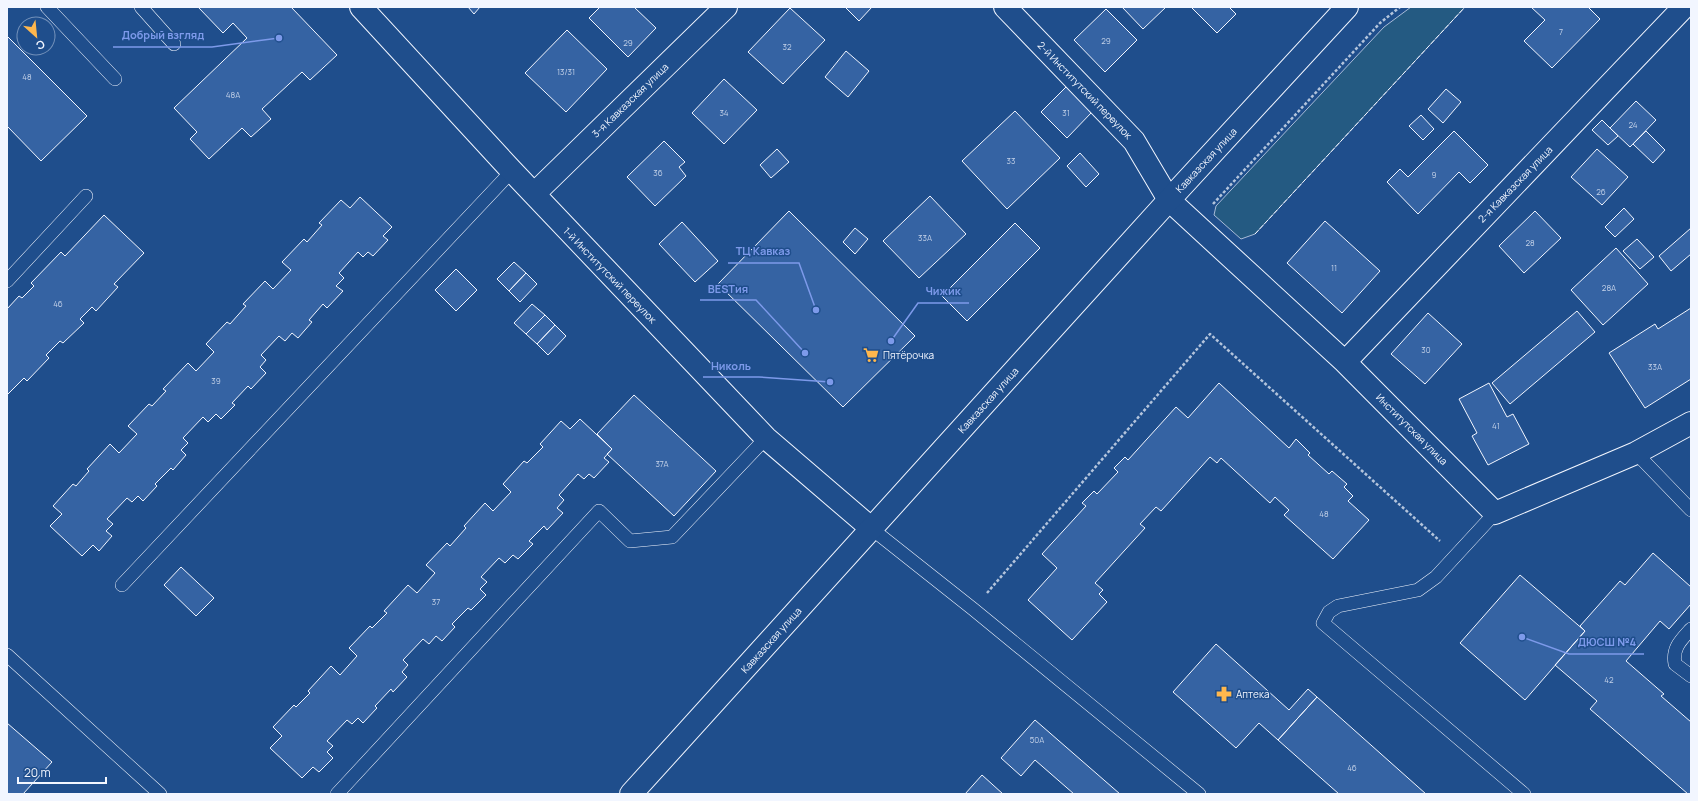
<svg xmlns="http://www.w3.org/2000/svg" width="1698" height="801" viewBox="0 0 1698 801" font-family="Manrope,sans-serif">
<style>
.green{fill:#245a82;stroke:#a8bbd7}
.building{fill:#3563a3;stroke:#f2f6ff}
.lines{fill:none;stroke-linecap:round;stroke-linejoin:round}
.lane-casing{stroke:#f2f6ff;stroke-width:14}
.street-casing{stroke:#f2f6ff;stroke-width:24}
.primary-casing{stroke:#f2f6ff;stroke-width:24}
.path{stroke:#b3c4dc;stroke-width:2.5;stroke-dasharray:3 2;stroke-linecap:butt}
.lane{stroke:#1f4e8c;stroke-width:13}
.street{stroke:#1f4e8c;stroke-width:22}
.primary{stroke:#1f4e8c;stroke-width:22}
.fence{stroke:#f2f6ff;stroke-width:1;stroke-dasharray:5 2;stroke-linecap:butt}
.labels{text-anchor:middle;dominant-baseline:central;stroke-width:3;stroke-linejoin:round;paint-order:stroke}
.number-label{font-size:8px;fill:#c3d1e8}
.street-label{font-size:10px;fill:#f2f6ff;stroke:#1f4e8c}
.poi-label{font-size:10px;fill:#f2f6ff;stroke:#1f4e8c;text-anchor:start}
.leader{fill:none;stroke:#7d9aea;stroke-width:1.5}
.callout-dot{fill:#7d9aea;stroke:#1f4e8c;stroke-width:1.5}
.callout-label{font-size:11px;text-anchor:middle;font-weight:bold;fill:#7d9aea;stroke:#1f4e8c;stroke-width:3;stroke-linejoin:round;paint-order:stroke}
</style>
<rect width="100%" height="100%" fill="#1f4e8c"/>
<!-- green -->
<path class="green" d="M1411 7H1465L1255 234 1241 239 1214 215 1216 206 1384 27Z"/>
<!-- building -->
<path class="building" d="M198 7H291L337 55 310 80 302 72 262 109 271 119 251 137 242 128 209 159 190 139 197 132 174 108 247 38 233 23 223 33Z
M468 7H480L474 14Z
M600 7H634L656 28 628 57 589 18Z
M845 7H872L859 21Z
M1122 7H1166L1143 29Z
M1191 7H1229L1236 14 1217 33Z
M1531 7H1588L1600 19 1552 68 1524 41 1545 20Z
M790 8 825 40 783 84 748 52Z
M1106 9 1137 40 1105 72 1074 40Z
M567 30 607 69 566 112 525 73Z
M7 36 87 116 41 161 7 126Z
M846 51 869 71 848 97 825 77Z
M724 79 757 110 724 144 692 113Z
M1066 87 1092 112 1067 138 1041 112Z
M1446 89 1461 102 1443 123 1428 109Z
M1636 101 1656 120 1630 147 1610 128Z
M1015 111 1060 158 1007 209 962 161Z
M1421 115 1434 129 1423 140 1409 126Z
M1602 120 1618 136 1608 145 1592 130Z
M1454 131 1488 165 1470 183 1459 172 1418 214 1387 182 1400 169 1408 177Z
M1646 131 1665 150 1653 163 1633 144Z
M664 141 685 162 679 167 686 176 655 206 627 177Z
M777 149 789 162 771 178 760 165Z
M1597 149 1628 177 1602 205 1571 177Z
M1080 153 1099 174 1086 187 1067 166Z
M930 196 966 234 919 278 883 241Z
M360 197 392 227 383 236 388 240 373 256 368 252 363 257 358 252 339 273 344 278 336 286 343 291 327 308 323 304 309 320 312 322 298 338 292 333 285 341 279 336 261 355 266 360 260 367 266 373 251 389 248 386 232 403 235 405 221 419 216 414 208 422 203 417 183 438 188 443 181 450 186 455 173 470 171 468 155 484 157 486 143 501 138 496 132 502 127 498 107 519 113 524 106 531 112 536 99 551 93 545 82 556 50 526 62 514 53 506 73 484 76 486 89 471 87 469 110 444 119 453 137 434 128 426 149 404 152 406 166 391 163 389 188 363 196 371 214 352 206 344 227 322 230 324 246 306 243 304 265 281 273 289 291 270 282 262 304 239 307 242 322 225 319 223 341 200 350 208Z
M1624 208 1634 219 1615 237 1605 227Z
M789 211 915 336 843 407 718 284Z
M1535 211 1561 238 1524 273 1499 246Z
M104 215 144 253 114 284 118 287 96 311 92 307 80 319 84 323 63 343 60 341 46 355 49 358 27 381 24 378 7 395V309L19 296 22 298 34 286 31 283 61 252 65 256Z
M1325 221 1380 271 1342 313 1287 263Z
M682 222 718 261 695 282 659 244Z
M1015 223 1040 248 967 321 942 296Z
M855 228 868 239 855 254 843 242Z
M1691 228V254L1671 271 1659 256Z
M1637 239 1654 257 1640 269 1623 251Z
M1616 248 1648 284 1603 325 1571 290Z
M514 262 526 273 509 291 497 279Z
M456 269 477 290 456 311 435 290Z
M526 273 537 284 520 302 509 291Z
M532 304 545 315 526 334 514 323Z
M1691 308V379L1645 408 1609 353 1655 324 1658 329Z
M1577 311 1595 332 1510 404 1492 383Z
M1428 313 1462 344 1425 384 1391 354Z
M545 315 555 325 537 344 526 334Z
M555 325 566 336 548 355 537 344Z
M1219 383 1289 448 1296 439 1310 453 1308 455 1329 474 1332 471 1347 484 1344 487 1353 496 1348 501 1369 520 1333 559 1284 515 1289 510 1275 497 1270 503 1221 458 1217 463 1210 457 1161 511 1156 507 1140 524 1145 528 1095 583 1103 590 1099 594 1107 602 1072 640 1028 600 1057 568 1042 554 1086 506 1082 503 1094 491 1097 494 1118 472 1114 468 1125 457 1128 460 1176 407 1188 418Z
M1489 383 1507 417 1513 414 1529 444 1488 465 1472 436 1477 433 1459 399Z
M634 395 716 471 674 516 607 454 612 449 597 434Z
M580 419 612 449 604 458 609 462 594 478 589 474 584 479 578 474 559 495 564 500 557 508 563 513 547 530 544 526 529 541 533 544 518 559 513 555 505 563 499 558 481 577 487 582 480 589 486 595 471 610 468 608 452 624 455 627 442 641 436 636 429 644 423 639 403 660 408 665 402 672 407 677 393 692 391 689 375 706 377 708 363 723 358 718 352 724 347 720 327 741 333 746 327 752 333 758 319 772 313 767 302 778 270 748 282 736 273 727 294 705 296 707 310 693 308 691 331 666 340 675 357 656 349 648 370 626 372 628 387 613 384 611 408 585 417 593 435 573 426 565 447 543 450 546 466 528 464 526 485 503 493 511 511 492 503 484 524 461 527 463 543 447 540 444 561 421 570 429Z
M1653 553 1691 587V604L1669 629 1660 621 1626 661 1664 694 1661 696 1691 722V794H1688L1590 709 1597 701 1555 665 1585 631 1580 626 1620 581 1625 585Z
M181 567 214 598 196 616 164 585Z
M1520 575 1585 631 1525 700 1460 643Z
M1216 644 1289 710 1308 689 1317 697 1278 740 1259 723 1236 748 1173 692Z
M1317 697 1426 794H1339L1278 740Z
M1035 720 1120 794H1074L1035 760 1021 776 1001 758Z
M7 723 52 762 23 794H7Z
M982 775 1003 794H965Z"/>
<g class="lines">
<defs>
<path id="lane" d="M47 7 115 79
M141 7 174 44
M7 281 86 196
M1636 453 1691 510
M1495 513 1436 577 1418 590 1338 606 1329 612 1323 623 1524 794
M872 529 973 609 1199 794
M122 585 512 171
M1691 629C1681 640 1672 648 1675 664L1691 676
M7 655 160 794
M337 794 599 511 630 541 672 537 766 438"/>
<path id="street" d="M361 7 512 171 766 438 872 529
M1005 7 1134 141 1169 200 1345 362 1495 513 1636 453 1691 423
M534 194 726 7
M1345 362 1684 7"/>
<path id="primary" d="M631 794 1169 200 1347 7"/>
</defs>
<!-- lane casing -->
<use href="#lane" class="lane-casing"/>
<!-- street casing -->
<use href="#street" class="street-casing"/>
<!-- primary casing -->
<use href="#primary" class="primary-casing"/>
<!-- path -->
<path class="path" d="M1213 204 1380 23 1400 7
M987 593 1210 334 1440 541"/>
<!-- lane -->
<use href="#lane" class="lane"/>
<!-- street -->
<use href="#street" class="street"/>
<!-- primary -->
<use href="#primary" class="primary"/>
<!-- fence -->
<path class="fence" d="M1255 234 1465 7"/>
</g>
<!-- icons -->
<defs>
<symbol id="supermarket-bare" viewBox="-9 -9 18 18"><path d="M-6-5.5h2.5l.6 2H6L4.5 2H-2.5L-4.4-4H-6ZM-1.5 3.2a1.3 1.3 0 1 0 .1 0ZM3 3.2a1.3 1.3 0 1 0 .1 0Z" fill="#ffb74d" stroke="#1f4e8c" stroke-width="2.5" paint-order="stroke"/></symbol>
<symbol id="pharmacy-bare" viewBox="-9 -9 18 18"><path d="M-2-6h4v4h4v4h-4v4h-4v-4h-4v-4h4Z" fill="#ffb74d" stroke="#1f4e8c" stroke-width="2.5" paint-order="stroke"/></symbol>
</defs>
<g fill-rule="evenodd">
<use href="#supermarket-bare" x="860" y="344" width="22" height="22"/>
<use href="#pharmacy-bare" x="1213" y="683" width="22" height="22"/>
</g>
<g class="labels">
<!-- number labels -->
<g class="number-label">
<text x="1561" y="31">7</text>
<text x="1106" y="40">29</text>
<text x="628" y="42">29</text>
<text x="787" y="46">32</text>
<text x="566" y="71">13/31</text>
<text x="27" y="76">48</text>
<text x="233" y="94">48А</text>
<text x="724" y="112">34</text>
<text x="1066" y="112">31</text>
<text x="1633" y="124">24</text>
<text x="1011" y="160">33</text>
<text x="658" y="172">36</text>
<text x="1434" y="174">9</text>
<text x="1601" y="191">26</text>
<text x="925" y="237">33А</text>
<text x="1530" y="242">28</text>
<text x="1334" y="267">11</text>
<text x="1609" y="287">28А</text>
<text x="58" y="303">46</text>
<text x="1426" y="349">30</text>
<text x="1655" y="366">33А</text>
<text x="216" y="380">39</text>
<text x="1496" y="425">41</text>
<text x="662" y="463">37А</text>
<text x="1324" y="513">48</text>
<text x="436" y="601">37</text>
<text x="1609" y="679">42</text>
<text x="1037" y="739">50А</text>
<text x="1352" y="767">46</text>
</g>
<!-- street labels -->
<g class="street-label">
<text transform="translate(1085 90) rotate(46)">2-й Институтский переулок</text>
<text transform="translate(630 100) rotate(-44)">3-я Кавказская улица</text>
<text transform="translate(1206 160) rotate(-47)">Кавказская улица</text>
<text transform="translate(1515 184) rotate(-46)">2-я Кавказская улица</text>
<text transform="translate(610 275) rotate(46)">1-й Институтский переулок</text>
<text transform="translate(988 400) rotate(-48)">Кавказская улица</text>
<text transform="translate(1412 429) rotate(45)">Институтская улица</text>
<text transform="translate(771 640) rotate(-48)">Кавказская улица</text>
</g>
<!-- poi labels -->
<g class="poi-label">
<text x="883" y="355">Пятёрочка</text>
<text x="1236" y="694">Аптека</text>
</g>
</g>
<!-- callouts -->
<path class="leader" d="M279 38L212 47H113M816 310L799 263H728M805 353L756 300H700M891 341L918 303H969M830 382L759 377H703M1522 637L1569 654H1644"/>
<g class="callout-dot">
<circle cx="279" cy="38" r="4"/>
<circle cx="816" cy="310" r="4"/>
<circle cx="805" cy="353" r="4"/>
<circle cx="891" cy="341" r="4"/>
<circle cx="830" cy="382" r="4"/>
<circle cx="1522" cy="637" r="4"/>
</g>
<g class="callout-label">
<text x="163" y="39">Добрый взгляд</text>
<text x="763" y="255">ТЦ Кавказ</text>
<text x="728" y="293">BESTия</text>
<text x="943" y="295">Чижик</text>
<text x="731" y="370">Николь</text>
<text x="1607" y="646">ДЮСШ №4</text>
</g>
<!-- border -->
<rect width="1698" height="801" fill="none" stroke="#f2f6ff" stroke-width="16"/>
<!-- north arrow -->
<g transform="translate(36 36) rotate(153)"><circle r="19" fill="#1f4e8c" stroke="#7391ba"/>
<path d="M0-3L7 15L0 10L-7 15Z" fill="#ffb74d"/>
<text y="-6" font-size="11" font-weight="bold" text-anchor="middle" fill="#f2f6ff">С</text>
</g>
<!-- scale -->
<path d="M18 777v6h88v-6" fill="none" stroke="#f2f6ff" stroke-width="2"/>
<text x="24" y="777" font-size="12" fill="#f2f6ff" stroke="#1f4e8c" stroke-width="3" paint-order="stroke">20 m</text>
</svg>
